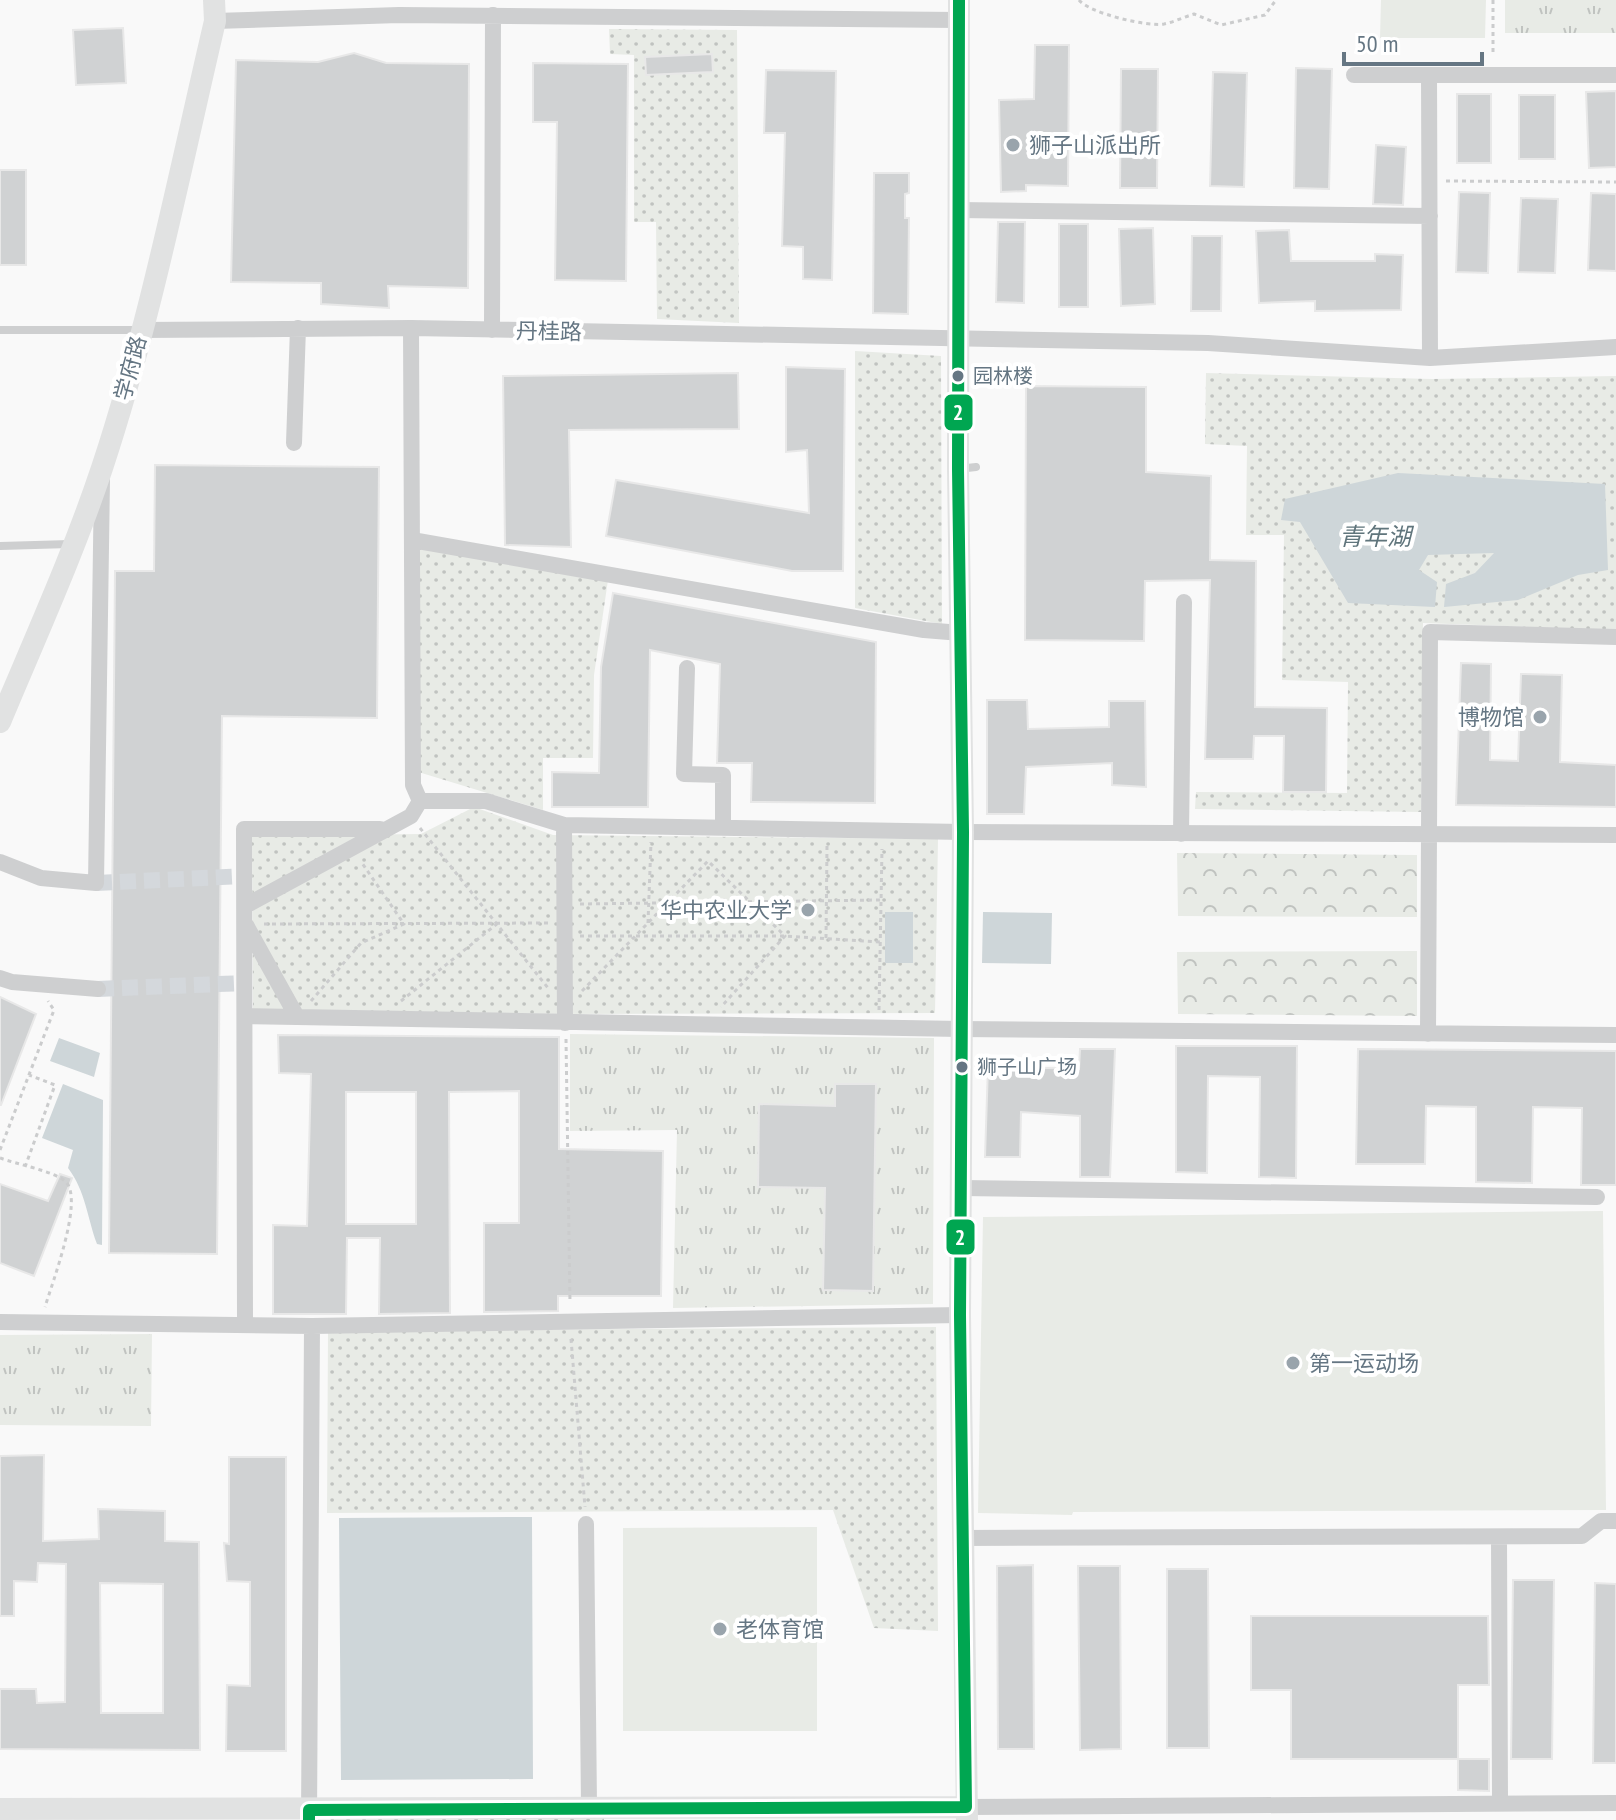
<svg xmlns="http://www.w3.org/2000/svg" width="1616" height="1820" viewBox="0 0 1616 1820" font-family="'PT Sans Narrow','Noto Sans SC',sans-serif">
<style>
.grass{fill:url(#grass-tufts)}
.forest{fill:url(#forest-crowns)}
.park{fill:url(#park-dots)}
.garden{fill:#e8ebe6}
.water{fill:#ced6d9}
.building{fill:#d0d2d3;stroke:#e8e8e8;stroke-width:2;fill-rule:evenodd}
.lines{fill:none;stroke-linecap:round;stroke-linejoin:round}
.street-tunnel{stroke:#d4d8dc;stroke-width:16;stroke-dasharray:16 8;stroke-linecap:butt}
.path{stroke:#cbcccd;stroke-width:3;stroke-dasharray:4 4;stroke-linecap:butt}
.lane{stroke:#cecfd0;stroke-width:8}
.street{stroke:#cecfd0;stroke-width:16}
.secondary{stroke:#e1e2e2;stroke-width:22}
.bus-1-casing{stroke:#fff;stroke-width:18}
.bus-1{stroke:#00a651;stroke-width:12}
.poi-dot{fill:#99a4ac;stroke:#fff;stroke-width:3}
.bus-dot{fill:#657683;stroke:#fff;stroke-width:3}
.labels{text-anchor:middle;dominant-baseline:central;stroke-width:8;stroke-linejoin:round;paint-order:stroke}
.bus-label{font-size:20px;fill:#657683;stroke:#fff;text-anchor:start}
.poi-label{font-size:22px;fill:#657683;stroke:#fff;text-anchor:start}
.street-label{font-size:22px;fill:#657683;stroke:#fff}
.water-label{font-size:24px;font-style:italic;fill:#60757c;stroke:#fff}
.line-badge{stroke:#fff;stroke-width:3}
.badge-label{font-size:22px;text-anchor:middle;font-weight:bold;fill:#fff}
</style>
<defs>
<pattern id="grass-tufts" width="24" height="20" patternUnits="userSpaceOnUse" patternTransform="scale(2)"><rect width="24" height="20" fill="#e8ebe6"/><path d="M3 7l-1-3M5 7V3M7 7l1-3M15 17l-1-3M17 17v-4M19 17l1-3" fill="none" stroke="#c0c3c0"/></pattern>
<pattern id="forest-crowns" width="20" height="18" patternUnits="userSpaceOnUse" patternTransform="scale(2)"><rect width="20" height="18" fill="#e8ebe6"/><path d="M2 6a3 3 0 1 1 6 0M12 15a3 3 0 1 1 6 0" fill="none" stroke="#c0c3c0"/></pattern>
<pattern id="park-dots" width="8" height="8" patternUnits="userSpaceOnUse" patternTransform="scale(2)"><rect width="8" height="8" fill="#e8ebe6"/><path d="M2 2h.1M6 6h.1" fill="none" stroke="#c0c3c0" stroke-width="1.8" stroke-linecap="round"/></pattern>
</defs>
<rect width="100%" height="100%" fill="#f9f9f9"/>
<!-- grass -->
<path class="grass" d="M1505 0H1616V33H1505Z
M570 1034 934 1038 933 1304 673 1308 677 1130 570 1131Z
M152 1334 151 1426 0 1425V1335Z"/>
<!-- forest -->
<path class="forest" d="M1177 853 1417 855V917L1178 916Z
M1417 951V1016L1178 1014 1177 952Z"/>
<!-- park -->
<path class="park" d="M609 29 737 30 739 323 657 319 656 222H634V55L610 54Z
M855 351 941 356 942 624 855 608Z
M1206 373 1432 379 1616 376V630L1423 623 1421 812 1195 809 1196 792 1347 793 1348 682 1282 680 1284 535H1246L1247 446 1205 444Z
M419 548 608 580 594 675 593 758H543V810L415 771Z
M474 807 553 835 938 839 935 1013 555 1014 253 1009 252 836 421 834Z
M936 1327 938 1631 874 1628 833 1510 327 1513 328 1331Z
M337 1815 604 1817V1820H330Z"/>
<!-- garden -->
<path class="garden" d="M1381 0H1486L1485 38H1380Z
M1603 1211 1606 1510 1073 1512 1072 1515 978 1513 983 1217Z
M817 1527V1731H623V1528Z"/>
<!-- water -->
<path class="water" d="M1398 473 1605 484 1608 570 1578 575 1518 600 1444 607 1446 584 1475 573 1494 553 1428 555 1419 570 1437 582 1435 607 1348 603 1300 522 1281 520 1285 499Z
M885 912H913V963H885Z
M983 912 1052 913 1051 964 982 963Z
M59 1038 100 1053 94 1077 50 1061Z
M63 1084 103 1100 102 1245 97 1244C87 1217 86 1192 68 1168L73 1150 42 1138Z
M532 1517 533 1779 341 1780 339 1518Z"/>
<!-- building -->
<path class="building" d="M123 28 126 83 76 85 73 30Z
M1035 45H1069L1068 186 1026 185V191L1001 192 999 100 1034 99Z
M354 53 386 63 469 64 468 288 388 286 389 308 321 304V283L231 282 236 60 318 62Z
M712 54 713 72 646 75 645 57Z
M533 63 628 64 626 281 555 280 557 122H533Z
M1296 68 1332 69 1329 189 1294 188Z
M1121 69H1158L1157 188H1120Z
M766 70 836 71 832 280 803 279V247L782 246 785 133H764Z
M1213 72 1247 73 1244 187 1210 186Z
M1616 91V167L1589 168 1586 92Z
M1457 94H1491V163H1457Z
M1519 95H1555V159H1519Z
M1376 145 1406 147 1403 205 1373 204Z
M0 170H26V265H0Z
M874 173H909V193L905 194V218H909L908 314 873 313Z
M1459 192 1490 193 1488 273 1456 272Z
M1591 193 1616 194V271L1588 270Z
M1521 198 1558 199 1555 273 1518 272Z
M998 222H1025L1024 303 996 302Z
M1059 224H1088V307H1059Z
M1153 228 1155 304 1121 306 1119 229Z
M1289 230 1291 261H1375V254L1403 255 1401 310 1315 311V301L1259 303 1256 231Z
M1192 236H1222L1221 311H1191Z
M786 367 845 369 843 571H792L606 536 616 480 809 513 807 450 786 452Z
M738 373 739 429 569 430 571 547 505 545 503 376Z
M1026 386 1146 387V472L1211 476 1210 560 1256 561 1255 707 1327 708 1326 792H1283L1284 736H1254L1253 759H1205L1210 580 1145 581 1144 641 1025 640Z
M155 465 379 467 377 718 222 716 217 1254 109 1253 115 571H154Z
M613 593 876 642 875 803 751 802 752 763H717L720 664 650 650 648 807H552V772L599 773 601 667Z
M1461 663 1491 664 1490 760 1518 761 1521 674 1562 675 1560 762 1616 765V807L1456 805Z
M987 700H1027L1028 729 1109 727V701H1145L1146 787 1112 785V763L1026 767 1024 814H987Z
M0 997 36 1014 1 1105H0Z
M278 1035 559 1037V1149L663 1151 661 1296H558V1311L484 1312V1223H519V1091L449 1092 450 1313 379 1314 380 1238H347L346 1314H273V1225L307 1226 311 1074 279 1073ZM346 1092H416V1224H346Z
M1176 1046H1297L1296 1178 1259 1177 1260 1077 1208 1076 1207 1173 1176 1172Z
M1080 1049H1115L1110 1177H1080V1116L1021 1112 1020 1157H985L988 1066 1079 1069Z
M1358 1049 1616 1051V1185H1581L1582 1108 1533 1107 1532 1183 1476 1182V1107L1426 1106 1425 1164H1356Z
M835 1084H876L873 1291 823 1290 825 1188 758 1187 759 1104 835 1106Z
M60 1174 72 1178 34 1276 0 1263V1184L48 1201Z
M44 1455 43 1541 99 1539 98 1509 165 1511V1541L199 1542 200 1750 0 1749V1689H36L37 1703 65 1702 66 1564 38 1563 37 1582 14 1581V1616H0V1456ZM100 1583 163 1584V1713H101Z
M229 1457H286V1751H226L227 1685 250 1686V1582L227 1581 224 1543 229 1544Z
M1033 1565 1034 1749H998L997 1566Z
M1078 1566H1120L1121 1749 1080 1750Z
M1167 1569H1208L1209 1748H1167Z
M1513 1580H1554L1552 1759H1511Z
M1595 1583 1616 1584V1763H1593Z
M1251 1616H1488L1489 1685H1458V1759H1291V1690H1251Z
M1458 1759H1489V1791L1458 1790Z"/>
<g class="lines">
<!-- street-tunnel -->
<path class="street-tunnel" d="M96 883 245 876
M98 989 244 983"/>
<!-- path -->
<path class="path" d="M1079 0C1089 13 1147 27 1164 24 1174 22 1184 17 1194 14L1221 25 1265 15 1276 0
M1493 0V56
M1446 181 1616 182
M420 828 548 988
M580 904 881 900
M648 923 651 842
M264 924 549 923
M580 936H785L880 942
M826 938 827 846
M582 991 708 861 785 936 721 1007
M311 1001 361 943 404 924 362 863
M401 1001 498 923
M879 1010 882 849
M566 1039 570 1303
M0 1150 54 1010 48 1001
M0 1158C16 1164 53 1171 65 1181 85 1198 52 1283 45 1307
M25 1167 55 1085 29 1075
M571 1339 585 1507"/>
<!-- lane -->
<path class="lane" d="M0 330H140
M958 469 976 467
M0 546 70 544"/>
<!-- street -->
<path class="street" d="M215 21 399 15 958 20
M1354 75H1429
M958 210 1430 216
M141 330 411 328 1208 343 1430 358 1616 347
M492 330 493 15
M1430 358 1429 75H1616
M294 443 298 328
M412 540 924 630 961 633
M687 668 684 774 723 775V828
M420 801H486L564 825 963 832 1616 835
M564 825 565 1023
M1181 834 1184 602
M0 862 41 878 96 883 102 480
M245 906 411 816 420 801 413 785 411 328
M246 925 297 1017
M0 978 12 982 98 989
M245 1016 960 1029 1616 1035
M1428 1034 1430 632 1616 637
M961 1188 1597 1197
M0 1322 312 1326 960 1315
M245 1323 244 829H380
M586 1524 589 1806
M962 1538 1582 1536 1601 1521H1616
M1499 1538 1500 1802
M966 1807 1616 1803
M309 1820 312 1326"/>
<!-- secondary -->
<path class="secondary" d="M959 0 958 469 963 832 960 1315 967 1820
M0 722C35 638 73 555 102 468 150 323 180 170 215 21L214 0
M0 1809 966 1807"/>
<defs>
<path id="bus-1" d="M309 1820V1810L966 1807 960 1315 963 832 958 469 959 0"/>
</defs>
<!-- bus-1 casing -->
<use href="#bus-1" class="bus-1-casing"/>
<!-- bus-1 -->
<use href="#bus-1" class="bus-1"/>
</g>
<!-- markers -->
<g class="poi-dot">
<circle cx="1013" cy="145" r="8"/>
<circle cx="1540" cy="717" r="8"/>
<circle cx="808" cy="910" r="8"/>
<circle cx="1293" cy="1363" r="8"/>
<circle cx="720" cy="1629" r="8"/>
</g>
<g class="bus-dot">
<circle cx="958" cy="376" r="7"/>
<circle cx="962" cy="1067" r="7"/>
</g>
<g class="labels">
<!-- bus labels -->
<g class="bus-label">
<text x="973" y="376">园林楼</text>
<text x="977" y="1067">狮子山广场</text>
</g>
<!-- poi labels -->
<g class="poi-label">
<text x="1029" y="145">狮子山派出所</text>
<text x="1524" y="717" text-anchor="end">博物馆</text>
<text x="792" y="910" text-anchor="end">华中农业大学</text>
<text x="1309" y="1363">第一运动场</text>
<text x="736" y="1629">老体育馆</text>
</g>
<!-- street labels -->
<g class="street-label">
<text transform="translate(549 331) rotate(1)">丹桂路</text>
<text transform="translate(130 368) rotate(-75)">学府路</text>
</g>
<!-- water labels -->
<g class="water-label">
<text x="1375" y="536">青年湖</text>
</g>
</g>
<g class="line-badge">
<rect x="943" y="393" width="31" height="39" rx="8" fill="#00a651"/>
<rect x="945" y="1218" width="31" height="38" rx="8" fill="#00a651"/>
</g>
<g class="badge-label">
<text x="958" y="420">2</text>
<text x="960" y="1245">2</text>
</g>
<!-- scale -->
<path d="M1344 52v12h138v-12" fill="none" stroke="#657683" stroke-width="4"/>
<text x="1356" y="52" font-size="24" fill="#657683" stroke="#ffffff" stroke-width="6" paint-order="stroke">50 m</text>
</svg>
